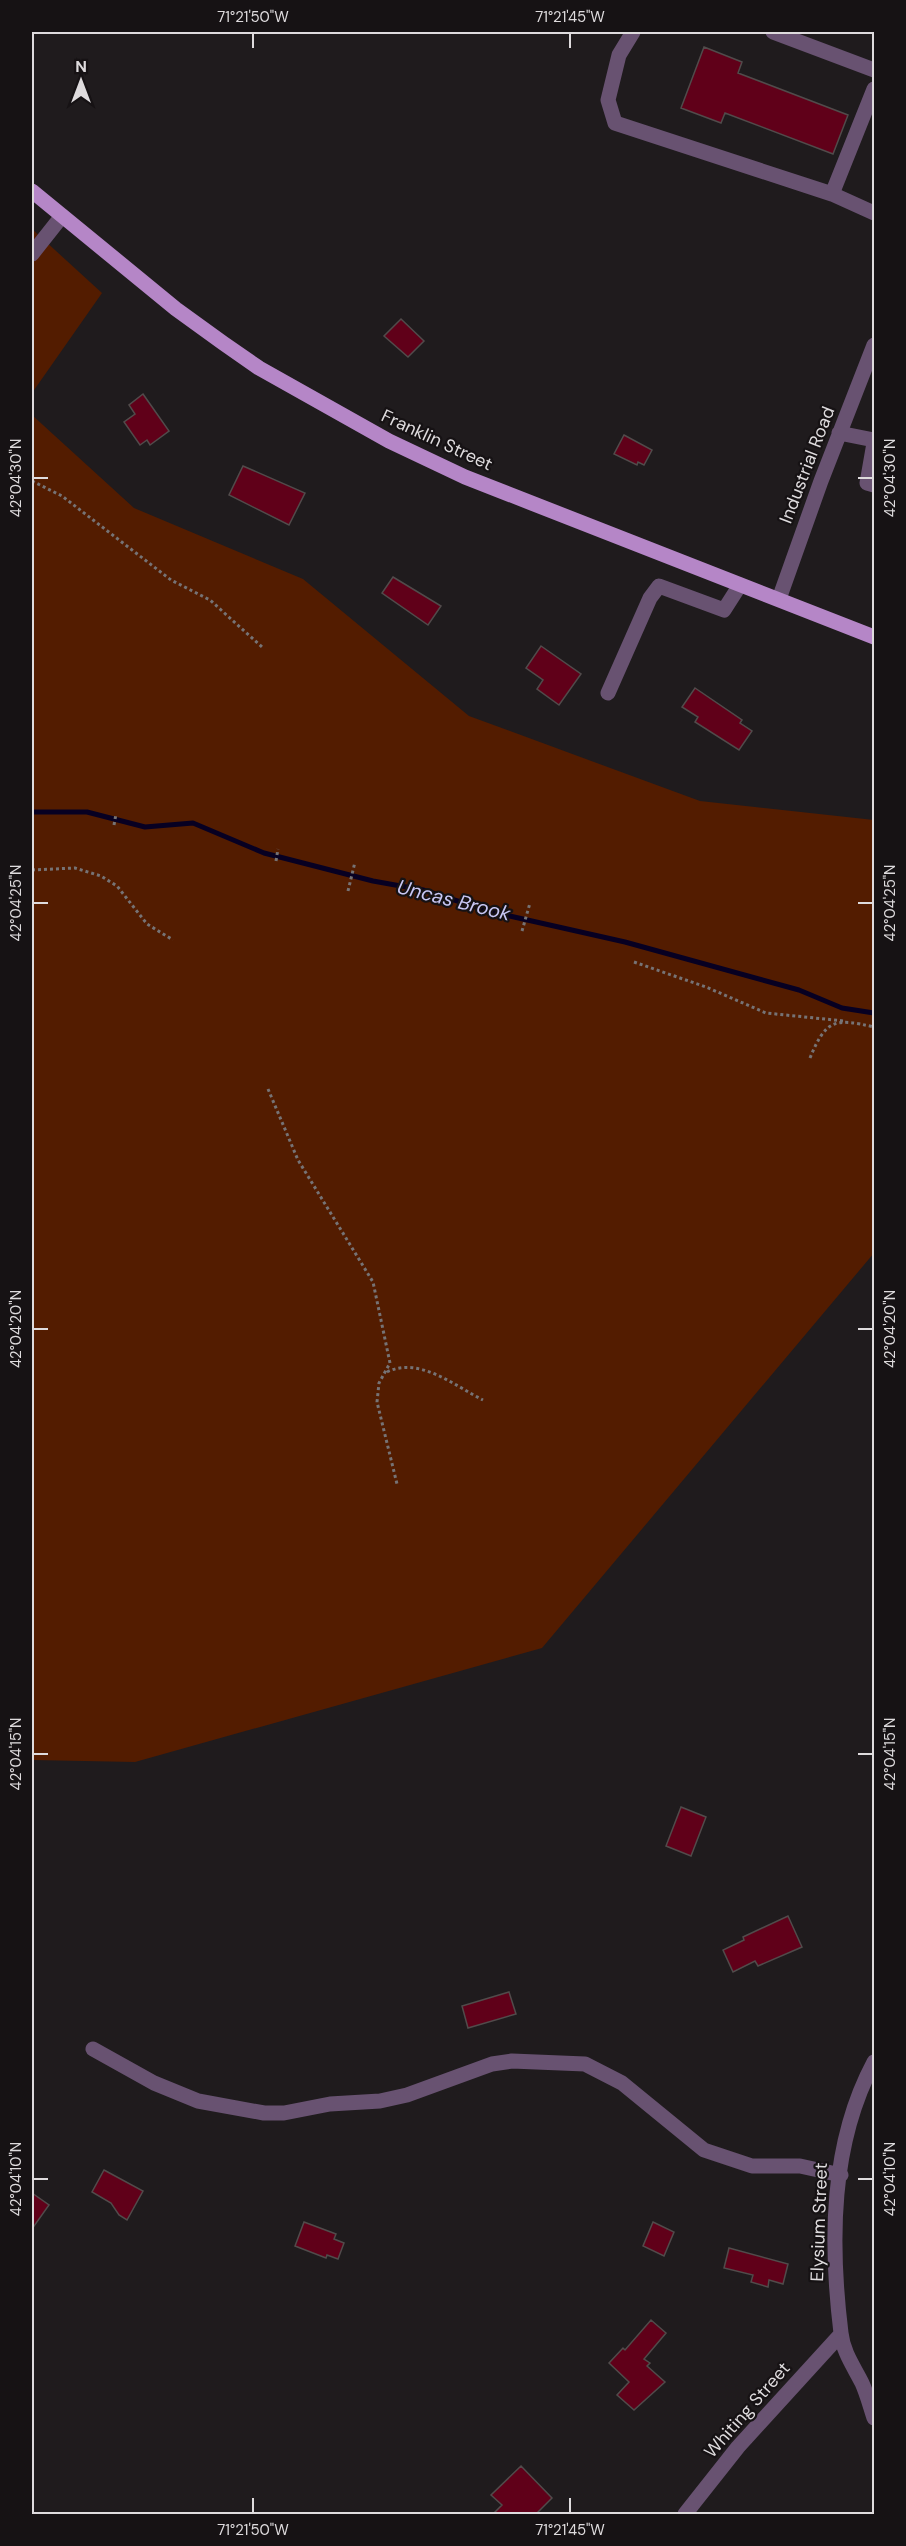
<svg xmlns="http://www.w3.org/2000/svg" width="906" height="2546" viewBox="0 0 906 2546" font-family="'DM Sans',sans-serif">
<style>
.green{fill:#531c00}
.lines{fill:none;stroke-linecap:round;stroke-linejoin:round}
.stream{stroke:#070022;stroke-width:5}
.building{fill:#600019;stroke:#514b4b;stroke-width:1.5}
.path{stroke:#767375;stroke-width:3;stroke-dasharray:3 3;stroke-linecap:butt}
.minor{stroke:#685271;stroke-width:15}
.major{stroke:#b586c7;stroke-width:15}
.ticks{fill:none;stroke:#dedbdd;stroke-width:2}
.labels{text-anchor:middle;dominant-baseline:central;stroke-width:4.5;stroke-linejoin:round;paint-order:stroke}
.street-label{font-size:18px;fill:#dedbdd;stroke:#161214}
.water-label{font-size:20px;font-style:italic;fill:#c9c7f4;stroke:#161214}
.neatline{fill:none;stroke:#dedbdd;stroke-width:2}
.ticks-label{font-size:15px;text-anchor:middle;fill:#dedbdd}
</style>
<rect width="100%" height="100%" fill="#1f1b1d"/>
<!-- green -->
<path class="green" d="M32 229 102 293 32 393Z
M32 415 134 508 303 579 469 716 700 801 874 820V1253L542 1648 135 1762 32 1760Z"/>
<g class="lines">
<!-- stream -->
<path class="stream" d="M32 812H87L145 827 193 823 264 853 373 881 423 890 492 912 625 942 799 990 842 1008 874 1013"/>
</g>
<!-- building -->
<path class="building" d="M704 47 742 62 738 73 848 115 833 154 725 113 721 123 681 108Z
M401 319 424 341 408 357 384 336Z
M143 394 169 431 150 445 147 440 140 445 124 422 135 414 129 405Z
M624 435 652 450 644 465 638 462 637 465 614 454Z
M243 466 305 493 289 525 229 495Z
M393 577 441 606 428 625 382 593Z
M541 646 581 674 559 705 537 689 543 680 526 668Z
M695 688 742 720 740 723 752 731 739 750 695 722 698 717 682 707Z
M681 1807 706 1817 691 1856 666 1846Z
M788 1916 802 1947 758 1966 755 1961 733 1972 723 1950 744 1940 743 1937Z
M509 1992 516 2014 468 2028 462 2006Z
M104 2170 143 2191 127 2220 119 2215 111 2203 92 2192Z
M32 2193 49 2205 32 2229Z
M304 2222 336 2234 334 2239 344 2243 338 2259 327 2255 326 2258 295 2246Z
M653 2222 674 2232 664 2256 643 2246Z
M729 2248 788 2264 783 2284 769 2280 768 2287 751 2282 753 2275 724 2268Z
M651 2320 666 2333 644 2359 650 2363 647 2366 665 2382 634 2410 617 2395 629 2382 609 2363 623 2348 625 2350Z
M521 2466 552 2498 536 2514H493L502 2505 491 2495Z"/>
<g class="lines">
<!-- path -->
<path class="path" d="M32 481 62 496 171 580 210 600 262 647
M114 825 116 814
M276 861 278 849
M32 870 75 868 101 876 117 886 147 924 173 940
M348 891 355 862
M522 931 530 903
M634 962 706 987 766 1013 844 1021
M810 1058C826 1019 835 1018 874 1027
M268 1089 298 1160 373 1282 390 1363 379 1383 377 1402 397 1484
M387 1372C419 1356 455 1386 483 1400"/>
<!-- minor -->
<path class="minor" d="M633 32 619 55 608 100 615 123 832 194
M773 32 874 70
M874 89 832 194 874 213
M32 254 62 216
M839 433 874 440
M874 443 867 483 874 485
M779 599 821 481 874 345
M608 693 650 598 659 586 724 610 740 585
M93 2049 154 2083 198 2101 264 2113H284L330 2104 380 2101 407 2095 492 2064 512 2061 585 2064 622 2083 704 2150 752 2166H800L841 2175
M874 2062C830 2144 830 2243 841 2333 843 2352 854 2367 862 2383 867 2394 870 2406 874 2418
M685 2514 738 2447 841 2334"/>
<!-- major -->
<path class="major" d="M32 191 176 309 223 343 259 368 389 441 465 477 874 637"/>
</g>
<!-- ticks -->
<path class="ticks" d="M253 33V48M570 33V48M33 478H48M858 478H873M33 903H48M858 903H873M33 1329H48M858 1329H873M33 1754H48M858 1754H873M33 2179H48M858 2179H873M253 2498V2513M570 2498V2513"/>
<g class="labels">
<!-- street labels -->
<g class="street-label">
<text transform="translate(437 440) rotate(25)">Franklin Street</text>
<text transform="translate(807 465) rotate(-69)">Industrial Road</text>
<text transform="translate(819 2222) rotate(-88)">Elysium Street</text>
<text transform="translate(747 2410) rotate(-49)">Whiting Street</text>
</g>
<!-- water labels -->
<g class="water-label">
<text transform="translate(454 900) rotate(14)">Uncas Brook</text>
</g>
</g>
<!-- border -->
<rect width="906" height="2546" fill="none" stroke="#161214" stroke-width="66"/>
<!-- north arrow -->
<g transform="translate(81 81)" stroke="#161214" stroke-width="4.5" paint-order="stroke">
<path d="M0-4.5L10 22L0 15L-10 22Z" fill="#dedbdd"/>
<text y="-9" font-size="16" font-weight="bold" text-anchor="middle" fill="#dedbdd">N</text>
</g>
<rect x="33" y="33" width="840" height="2480" class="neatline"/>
<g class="ticks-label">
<text x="253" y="22">71°21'50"W</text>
<text x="570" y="22">71°21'45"W</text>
<text transform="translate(16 478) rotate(-90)" y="5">42°04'30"N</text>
<text transform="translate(890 478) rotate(-90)" y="5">42°04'30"N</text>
<text transform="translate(16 903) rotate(-90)" y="5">42°04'25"N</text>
<text transform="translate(890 903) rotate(-90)" y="5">42°04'25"N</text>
<text transform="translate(16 1329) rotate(-90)" y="5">42°04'20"N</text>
<text transform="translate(890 1329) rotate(-90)" y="5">42°04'20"N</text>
<text transform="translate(16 1754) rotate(-90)" y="5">42°04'15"N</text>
<text transform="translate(890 1754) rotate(-90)" y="5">42°04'15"N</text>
<text transform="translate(16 2179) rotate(-90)" y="5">42°04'10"N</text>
<text transform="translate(890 2179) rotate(-90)" y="5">42°04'10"N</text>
<text x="253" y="2535">71°21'50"W</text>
<text x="570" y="2535">71°21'45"W</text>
</g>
</svg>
